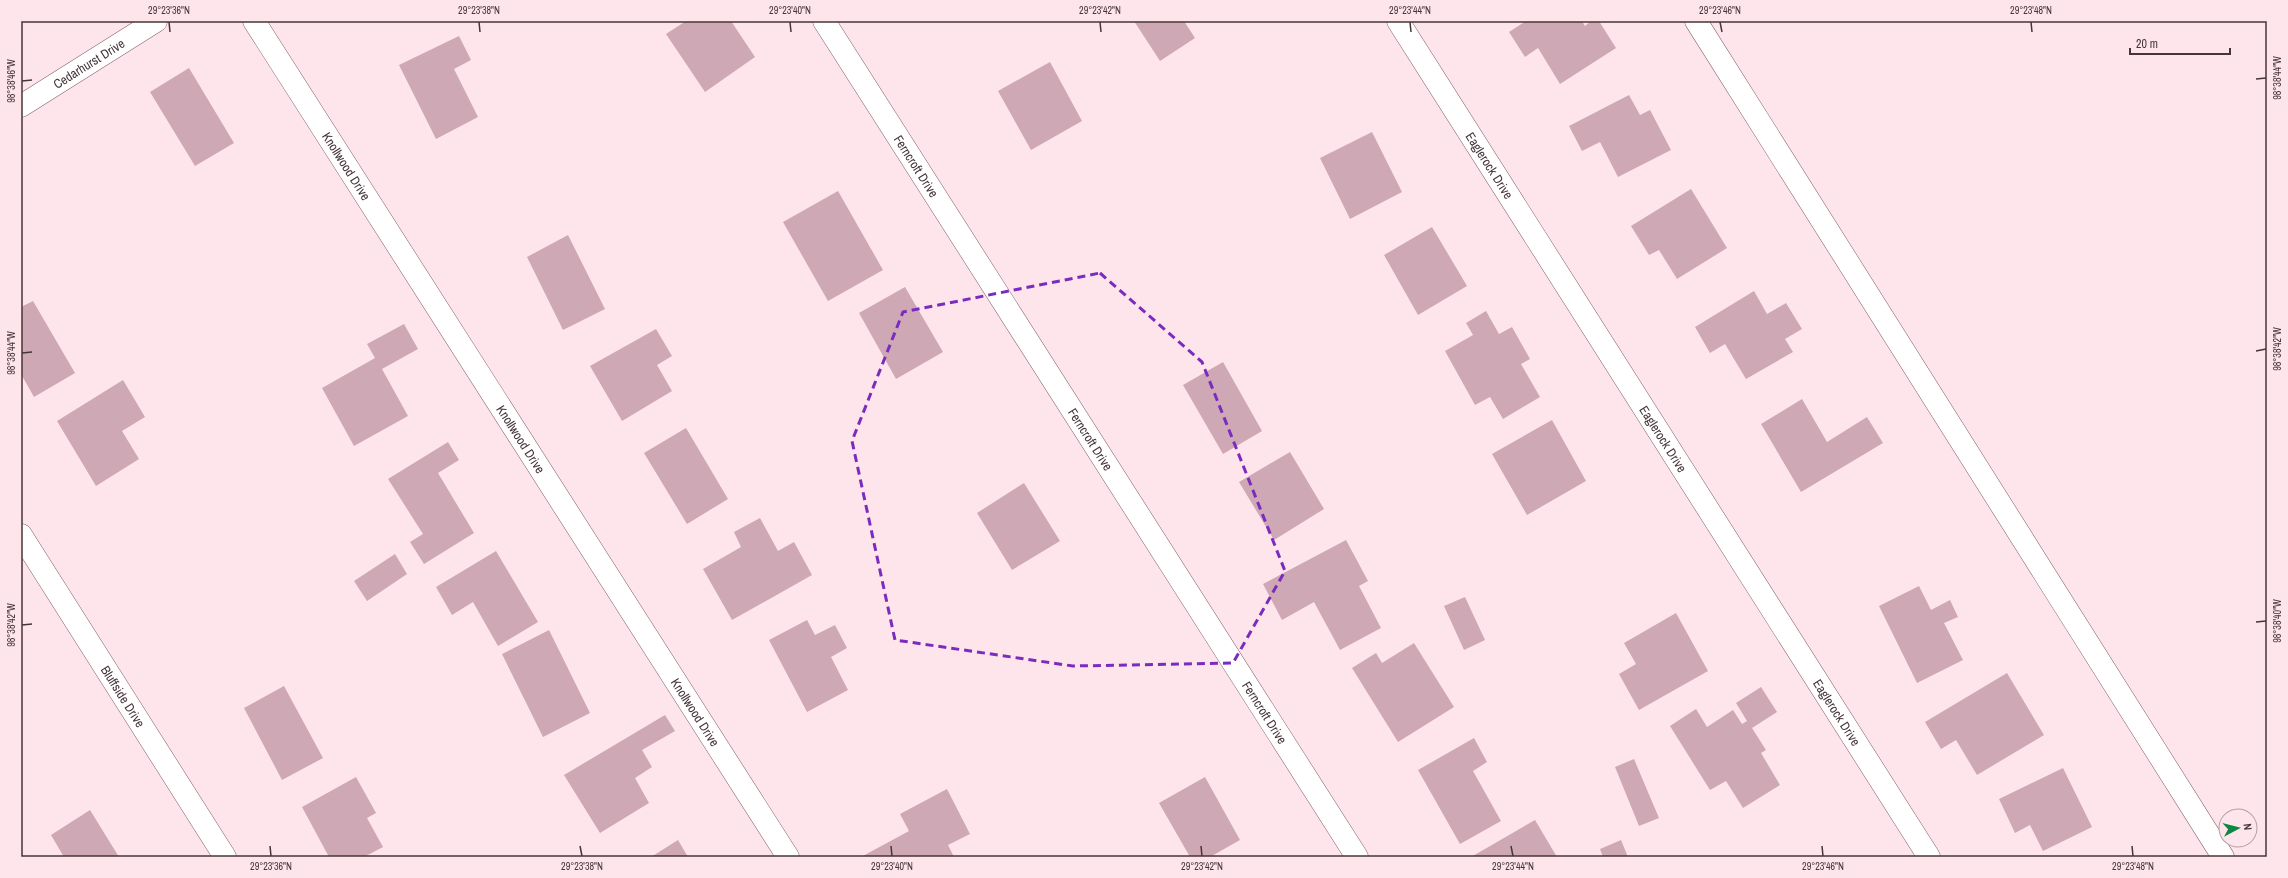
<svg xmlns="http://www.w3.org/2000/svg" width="2288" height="878" viewBox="0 0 2288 878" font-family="'Archivo Narrow',sans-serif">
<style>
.building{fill:#cea8b4}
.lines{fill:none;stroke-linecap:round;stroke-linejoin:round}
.minor-casing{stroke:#85626d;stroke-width:23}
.minor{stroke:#fff;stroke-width:22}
.marked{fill:none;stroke:#7b2cbf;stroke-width:3;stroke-dasharray:8 5;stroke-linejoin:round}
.ticks{fill:none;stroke:#45363a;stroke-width:1.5}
.labels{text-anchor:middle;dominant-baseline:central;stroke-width:4;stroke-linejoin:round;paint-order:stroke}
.street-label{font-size:13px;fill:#45363a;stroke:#fee5ec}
.neatline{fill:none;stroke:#45363a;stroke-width:1.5}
.ticks-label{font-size:10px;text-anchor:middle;fill:#45363a}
</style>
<rect width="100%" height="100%" fill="#fee5ec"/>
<!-- building -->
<path class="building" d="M686 21H731L755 57 705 92 666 34Z
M1134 21H1184L1195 38 1160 61Z
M1526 21H1582L1585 26 1591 21H1599L1616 48 1560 84 1538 48 1525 57 1509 32Z
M459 36 471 60 454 69 478 117 436 139 399 65Z
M1050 62 1082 121 1031 150 998 91Z
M189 68 234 143 195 166 150 92Z
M1629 95 1640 115 1650 110 1671 150 1618 177 1600 142 1582 151 1569 126Z
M1372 132 1402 192 1350 219 1320 158Z
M1691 189 1727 248 1677 279 1659 250 1649 255 1631 226Z
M838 191 883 270 828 301 783 222Z
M1432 227 1467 286 1418 315 1384 255Z
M568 235 605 309 563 330 527 257Z
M905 287 943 352 896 379 859 313Z
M1754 291 1767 314 1786 303 1802 329 1785 339 1793 352 1746 379 1725 344 1710 353 1695 327Z
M33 301 75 373 34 397 21 374V307Z
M1486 311 1499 334 1512 327 1530 359 1521 364 1540 397 1503 419 1490 397 1475 405 1445 351 1473 335 1466 323Z
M404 324 418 349 382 369 408 416 354 446 322 388 375 358 367 344Z
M656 329 672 356 657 365 672 391 622 421 590 366Z
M1223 362 1262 431 1223 454 1183 385Z
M123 380 145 417 122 431 139 459 96 486 57 421Z
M1802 399 1827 442 1867 417 1883 443 1801 492 1761 424Z
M1552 420 1586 481 1527 515 1492 454Z
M686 428 728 499 687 524 644 453Z
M448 442 459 460 438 473 474 533 424 564 410 542 423 534 388 479Z
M1290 452 1324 509 1274 540 1239 482Z
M1024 483 1060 541 1012 570 977 513Z
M760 518 778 551 794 542 812 575 732 620 703 569 741 547 734 532Z
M1346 540 1368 581 1359 586 1381 628 1340 650 1314 602 1282 620 1263 584Z
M496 551 538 622 498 646 473 602 452 615 436 587Z
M395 554 407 574 367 601 354 581Z
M1919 586 1931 610 1950 600 1958 617 1944 623 1963 660 1917 683 1879 606Z
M1465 597 1485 640 1464 650 1444 606Z
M1676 613 1708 671 1639 710 1619 674 1636 664 1624 643Z
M807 620 815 635 835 625 847 648 831 657 848 690 807 712 769 640Z
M549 630 590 713 543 737 502 654Z
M1414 643 1454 707 1398 742 1352 668 1376 653 1382 663Z
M2007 673 2044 735 1977 775 1956 740 1941 749 1925 722Z
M284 686 323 758 282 780 244 708Z
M1761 687 1777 712 1752 728 1766 750 1761 753 1780 785 1743 808 1726 781 1710 790 1670 726 1696 709 1707 727 1733 710 1742 724 1747 721 1736 703Z
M665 715 675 731 642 750 652 767 635 778 649 803 600 833 564 775Z
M1474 738 1487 762 1473 771 1501 821 1460 844 1418 770Z
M1634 759 1659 818 1639 826 1615 767Z
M2063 768 2092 827 2043 851 2030 825 2015 833 1999 799Z
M356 777 376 813 367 818 383 847 364 857H329L302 807Z
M1205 777 1240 840 1210 857H1190L1159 803Z
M947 789 970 834 948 845 954 857H861L909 831 900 814Z
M90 810 119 857H64L51 835Z
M1535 820 1557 857H1471Z
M678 840 688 857H651Z
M1621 840 1628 857H1603L1600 849Z"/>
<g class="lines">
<defs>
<g id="minor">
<path id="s1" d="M254 21 788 857"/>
<path id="s2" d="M824 21 1357 857"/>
<path id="s3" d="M1398 21 1929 857"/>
<path d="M1696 21 2223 857"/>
<path id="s4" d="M21 106 156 21"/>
<path id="s5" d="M21 535 225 857"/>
</g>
</defs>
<!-- minor casing -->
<use href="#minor" class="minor-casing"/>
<!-- minor -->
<use href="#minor" class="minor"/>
</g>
<!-- marked area -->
<path class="marked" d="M1100 273 1202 362 1285 571 1233 663 1073 666 895 640 852 441 903 312Z"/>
<!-- ticks -->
<path class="ticks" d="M169 22 170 32M479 22 480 32M790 22 791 32M1100 22 1101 32M1410 22 1411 32M1720 22 1722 32M2031 22 2032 32M2256 79 2266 78M22 81 32 80M2256 351 2266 349M22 353 32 352M2256 622 2266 621M22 625 32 624M270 846 271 856M580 846 582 856M891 846 892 856M1201 846 1202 856M1511 846 1513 856M1822 846 1823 856M2132 846 2133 856"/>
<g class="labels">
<!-- street labels -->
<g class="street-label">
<text stroke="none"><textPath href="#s4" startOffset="80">Cedarhurst Drive</textPath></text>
<text stroke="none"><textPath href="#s1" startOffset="172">Knollwood Drive</textPath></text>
<text stroke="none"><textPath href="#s2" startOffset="172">Ferncroft Drive</textPath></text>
<text stroke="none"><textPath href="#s3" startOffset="171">Eaglerock Drive</textPath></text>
<text stroke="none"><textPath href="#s1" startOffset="496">Knollwood Drive</textPath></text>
<text stroke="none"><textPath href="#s2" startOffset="496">Ferncroft Drive</textPath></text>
<text stroke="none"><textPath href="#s3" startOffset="495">Eaglerock Drive</textPath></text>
<text stroke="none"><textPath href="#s5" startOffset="191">Bluffside Drive</textPath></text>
<text stroke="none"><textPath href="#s1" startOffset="820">Knollwood Drive</textPath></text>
<text stroke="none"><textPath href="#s2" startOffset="820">Ferncroft Drive</textPath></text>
<text stroke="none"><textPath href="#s3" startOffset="819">Eaglerock Drive</textPath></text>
</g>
</g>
<!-- border -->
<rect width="2288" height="878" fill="none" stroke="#fee5ec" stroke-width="44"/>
<!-- north arrow -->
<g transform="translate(2238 828) rotate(83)"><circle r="19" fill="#fee5ec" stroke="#b49fa5"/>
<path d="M0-3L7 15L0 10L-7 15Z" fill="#0d8843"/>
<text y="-6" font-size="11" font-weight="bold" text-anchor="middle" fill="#45363a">N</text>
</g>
<!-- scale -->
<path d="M2130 48v6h100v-6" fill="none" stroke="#45363a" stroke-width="2"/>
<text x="2136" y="48" font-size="12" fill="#45363a" stroke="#fee5ec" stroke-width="3" paint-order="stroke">20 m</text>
<rect x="22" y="22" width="2244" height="834" class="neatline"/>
<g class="ticks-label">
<text x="169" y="14">29°23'36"N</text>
<text x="479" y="14">29°23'38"N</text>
<text x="790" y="14">29°23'40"N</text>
<text x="1100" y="14">29°23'42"N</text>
<text x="1410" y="14">29°23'44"N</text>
<text x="1720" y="14">29°23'46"N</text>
<text x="2031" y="14">29°23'48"N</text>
<text transform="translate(2277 78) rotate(-90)" y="4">98°38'44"W</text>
<text transform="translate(11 81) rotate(-90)" y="4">98°38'46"W</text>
<text transform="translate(2277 349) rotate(-90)" y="4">98°38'42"W</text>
<text transform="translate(11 353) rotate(-90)" y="4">98°38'44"W</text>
<text transform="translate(2277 621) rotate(-90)" y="4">98°38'40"W</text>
<text transform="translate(11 625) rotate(-90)" y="4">98°38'42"W</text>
<text x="271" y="870">29°23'36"N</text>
<text x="582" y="870">29°23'38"N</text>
<text x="892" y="870">29°23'40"N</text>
<text x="1202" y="870">29°23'42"N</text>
<text x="1513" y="870">29°23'44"N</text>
<text x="1823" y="870">29°23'46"N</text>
<text x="2133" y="870">29°23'48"N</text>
</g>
</svg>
